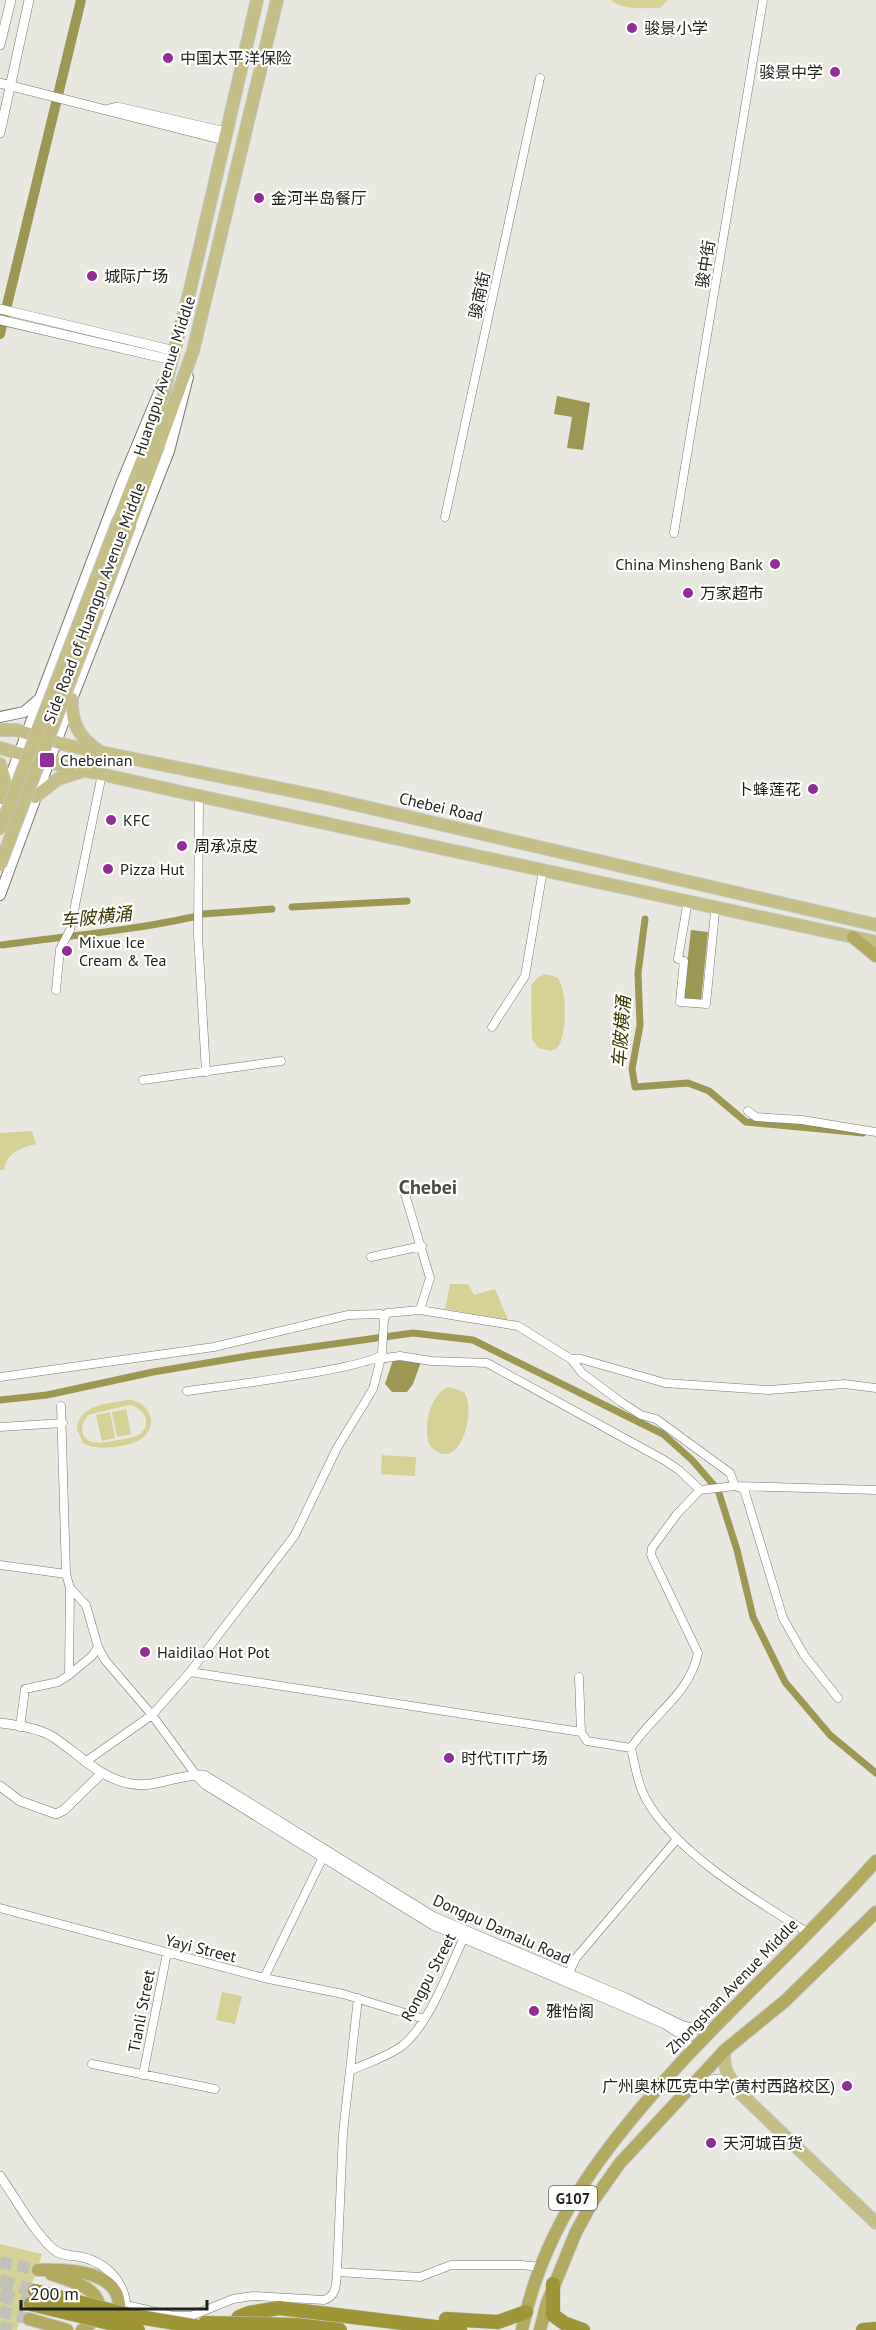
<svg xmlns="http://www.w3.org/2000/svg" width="876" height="2330" viewBox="0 0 876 2330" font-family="'PT Sans','Noto Sans SC',sans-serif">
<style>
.green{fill:#d6d195;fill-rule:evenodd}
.water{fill:#9c9752}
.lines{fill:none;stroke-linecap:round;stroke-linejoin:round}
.canal{stroke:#9c9752;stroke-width:7}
.river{stroke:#9c9752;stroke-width:10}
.trunk-tunnel{stroke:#c0c0b9;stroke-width:12;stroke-dasharray:12 6;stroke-linecap:butt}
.motorway-tunnel{stroke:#c0c0b9;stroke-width:14;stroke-dasharray:14 7;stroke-linecap:butt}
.minor-casing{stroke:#797871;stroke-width:9}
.tertiary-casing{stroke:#797871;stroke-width:10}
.secondary-casing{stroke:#797871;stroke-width:12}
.primary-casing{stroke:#c5c5c4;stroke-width:14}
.trunk-casing{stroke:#c5c5c4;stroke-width:14}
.motorway-casing{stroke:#c5c5c4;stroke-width:15}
.minor{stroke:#fff;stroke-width:8}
.tertiary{stroke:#fff;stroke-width:9}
.secondary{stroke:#fff;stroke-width:10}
.primary{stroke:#c5bf86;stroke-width:12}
.trunk{stroke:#b2aa5e;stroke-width:12}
.motorway{stroke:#9e9536;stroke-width:14}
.primary-bridge-casing{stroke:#c5c5c4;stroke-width:14;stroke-linecap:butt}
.motorway-bridge-casing{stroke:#c5c5c4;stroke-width:15;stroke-linecap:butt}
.primary-bridge{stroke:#c5bf86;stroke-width:12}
.motorway-bridge{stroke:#9e9536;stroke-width:14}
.poi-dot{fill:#902e96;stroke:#fffffe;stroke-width:2}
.labels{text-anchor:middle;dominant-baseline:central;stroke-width:4.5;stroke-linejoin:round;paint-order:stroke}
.shield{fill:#fffffe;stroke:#626260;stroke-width:1.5}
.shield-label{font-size:15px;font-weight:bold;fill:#1f1f1c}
.poi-label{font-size:16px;fill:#1f1f1c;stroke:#fffffe;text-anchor:start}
.street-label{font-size:16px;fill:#1f1f1c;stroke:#fffffe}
.water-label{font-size:18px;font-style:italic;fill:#3d3800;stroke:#fffffe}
.quarter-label{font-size:20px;font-weight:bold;fill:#4b4a44;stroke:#fffffe}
</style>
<rect width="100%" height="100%" fill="#e8e8e0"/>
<!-- green -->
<path class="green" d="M611 0H668L660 8C644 8 624 11 611 0Z
M545 974 557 977C568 989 567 1037 557 1048L550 1051 538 1048 532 1039 531 986 537 978Z
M32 1131 36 1144C21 1148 7 1152 4 1170H0V1133Z
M450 1284H468L474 1295 495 1289 508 1320 445 1309Z
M450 1387 464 1392C477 1410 460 1477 430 1446 422 1429 430 1391 450 1387Z
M127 1400C145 1399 160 1420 145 1436 135 1447 95 1452 83 1443L77 1429C79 1404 107 1404 127 1400ZM129 1405C143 1407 153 1422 141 1433 135 1438 125 1439 118 1440 102 1443 81 1448 82 1425L88 1415Z
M126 1409 131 1434 117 1437 112 1412Z
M110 1412 115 1438 102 1441 96 1415Z
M382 1455 416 1457 415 1476 381 1474Z
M222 1992 242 1996 235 2024 216 2020Z
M0 2244 42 2254 17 2330H0Z"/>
<!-- water -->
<path class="water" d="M557 396 590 403 583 450 567 448 572 417 554 414Z
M691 930 708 932 701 1001 683 999Z
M401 1358 421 1362 413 1384 407 1392H392L385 1384 393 1360Z"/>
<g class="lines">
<!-- canal -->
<path class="canal" d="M292 907 407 901
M202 914 272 909
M645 919 638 973 640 1025 632 1069 635 1087 688 1083 709 1091 746 1122 863 1133
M2 945C66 936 129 931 193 917
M0 1400 47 1395 153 1372 254 1355 413 1333 473 1340 663 1434 692 1460 718 1490 737 1550 753 1617 785 1682 830 1735 876 1773"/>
<!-- river -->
<path class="river" d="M0 334 81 0"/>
<!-- trunk-tunnel -->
<path class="trunk-tunnel" d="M0 2262 38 2270
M0 2311 29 2319
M0 2327 12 2330"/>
<!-- motorway-tunnel -->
<path class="motorway-tunnel" d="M0 2281 35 2291
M0 2295 31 2304"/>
<defs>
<path id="minor" d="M445 517 540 78
M674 533 763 0
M199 796 198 936 206 1072
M687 906 678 959 684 961 680 1002 706 1004 715 912
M56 990 60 949 70 930 102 774
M492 1027 525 976 543 870
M143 1080 281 1061
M748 1111 756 1117 802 1120 876 1132
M405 1194 430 1278 420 1310
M371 1257 422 1246
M571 1359H581L665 1383 769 1390 844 1384 876 1388
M0 1377 214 1347 348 1315 381 1314 384 1319 387 1313 420 1310 518 1326 571 1359 582 1373 621 1402 641 1415 656 1419 730 1473 735 1486 744 1489 783 1618 804 1655 838 1698
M187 1391C216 1387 368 1369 382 1354L385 1358 400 1356 431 1361 487 1363 664 1460 679 1470 700 1490 735 1486 876 1490
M0 1427 63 1423
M700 1490 677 1514 652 1548 651 1555 698 1653C690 1694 652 1715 631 1748 635 1766 638 1785 647 1801 678 1854 755 1900 807 1932
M0 1565 66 1574
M70 1588 86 1605 98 1647 105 1660 152 1715 196 1775
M190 1672 581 1732
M69 1675 92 1656 98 1647
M579 1677 581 1732 587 1741 631 1748
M20 1727 25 1689 58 1682 69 1675 70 1588 66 1574 61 1406
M85 1762 152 1715 190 1672 295 1535 337 1448 373 1389 382 1354 384 1319
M0 1908 264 1978 325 1853
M568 1975 576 1958 677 1839
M264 1978 343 1994 424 2019
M92 2064 215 2089
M352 2070C369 2062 387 2057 402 2046 430 2024 450 1966 466 1933
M143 2075 167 1953
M337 2272 420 2277 451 2265H522L540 2267
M126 2305 173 2316H191L233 2299 253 2296 324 2300C337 2296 336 2284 337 2272L343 2133 358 1998"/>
<path id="tertiary" d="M0 45 11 0
M0 83 224 140
M109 109 117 107 226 132
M0 133 29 0
M0 309 175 351
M0 320 172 360
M0 1723C16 1725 39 1728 53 1737 78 1753 97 1776 127 1783 154 1790 179 1773 204 1775L434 1917 626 1998 683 2026 697 2029 714 2028
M196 1775 206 1785 433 1925 665 2024 685 2037 691 2053
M0 1786 20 1801 56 1814 64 1810 102 1773
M696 2082 720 2079 735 2089
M0 2176C17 2200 31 2228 52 2248 60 2256 72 2255 82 2257 111 2264 130 2289 125 2318"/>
<path id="secondary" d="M0 717 24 712 38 700
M0 804 121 484 163 383
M0 895 72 699 169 451 188 377"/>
<path id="primary" d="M119 519 145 453 163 395 190 290 257 0
M130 524 193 351 277 0
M72 699C71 721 78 737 98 750
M0 730H16L70 746 327 798 876 925
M0 748 64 766 199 796 876 942
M0 764 5 780 2 798
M35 797 58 779 83 771
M725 2050C721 2068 731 2079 740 2093L876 2223"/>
<path id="trunk" d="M853 937 876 956
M38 2270C73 2269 131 2271 117 2321
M51 2274C72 2282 107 2288 98 2318L82 2330
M29 2319 67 2330
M522 2330C544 2220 612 2137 686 2057 748 1991 816 1929 876 1861
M540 2330 547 2303 576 2232 593 2201 620 2163 725 2050 785 2001 876 1912"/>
<path id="motorway" d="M553 2284V2315L564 2323 583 2330
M446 2319 498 2322 526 2312
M231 2330 239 2317 249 2313 279 2308 460 2330
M863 2330 876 2329"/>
</defs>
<!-- minor casing -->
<use href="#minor" class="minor-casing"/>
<!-- tertiary casing -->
<use href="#tertiary" class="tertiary-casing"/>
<!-- secondary casing -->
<use href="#secondary" class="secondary-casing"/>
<!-- primary casing -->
<use href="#primary" class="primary-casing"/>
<!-- trunk casing -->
<use href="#trunk" class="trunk-casing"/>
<!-- motorway casing -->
<use href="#motorway" class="motorway-casing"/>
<!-- minor -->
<use href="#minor" class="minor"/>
<!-- tertiary -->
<use href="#tertiary" class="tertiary"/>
<!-- secondary -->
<use href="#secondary" class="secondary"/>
<!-- primary -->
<use href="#primary" class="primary"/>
<!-- trunk -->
<use href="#trunk" class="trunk"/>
<!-- motorway -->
<use href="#motorway" class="motorway"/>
<defs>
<path id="primary-bridge" d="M0 829 119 519
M0 865 130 524"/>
<path id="motorway-bridge" d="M35 2291 133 2316 216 2330
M31 2304 138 2330
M205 2323 296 2325 340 2330"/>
</defs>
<!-- primary-bridge casing -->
<use href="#primary-bridge" class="primary-bridge-casing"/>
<!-- motorway-bridge casing -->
<use href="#motorway-bridge" class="motorway-bridge-casing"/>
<!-- primary-bridge -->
<use href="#primary-bridge" class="primary-bridge"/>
<!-- motorway-bridge -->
<use href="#motorway-bridge" class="motorway-bridge"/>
</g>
<!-- markers -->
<g class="poi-dot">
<circle cx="632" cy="28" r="6"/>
<circle cx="168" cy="58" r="6"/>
<circle cx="835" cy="72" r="6"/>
<circle cx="259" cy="198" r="6"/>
<circle cx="92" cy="276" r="6"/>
<circle cx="775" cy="564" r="6"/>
<circle cx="688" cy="593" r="6"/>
<rect x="39" y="752" width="16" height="16" rx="3"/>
<circle cx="813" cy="789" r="6"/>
<circle cx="111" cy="820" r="6"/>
<circle cx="182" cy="846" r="6"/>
<circle cx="108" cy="869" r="6"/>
<circle cx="67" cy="951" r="6"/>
<circle cx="145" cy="1652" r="6"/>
<circle cx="449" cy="1758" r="6"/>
<circle cx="534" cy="2011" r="6"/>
<circle cx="847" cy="2086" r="6"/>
<circle cx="711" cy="2143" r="6"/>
</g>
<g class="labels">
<!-- shield labels -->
<rect class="shield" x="549" y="2186" width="48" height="24" rx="4.5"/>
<g class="shield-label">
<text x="573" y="2198">G107</text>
</g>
<!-- poi labels -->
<g class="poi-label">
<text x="644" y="28">骏景小学</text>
<text x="180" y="58">中国太平洋保险</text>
<text x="823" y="72" text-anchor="end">骏景中学</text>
<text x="271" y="198">金河半岛餐厅</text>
<text x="104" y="276">城际广场</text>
<text x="763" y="564" text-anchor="end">China Minsheng Bank</text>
<text x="700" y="593">万家超市</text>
<text x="60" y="760">Chebeinan</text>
<text x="801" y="789" text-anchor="end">卜蜂莲花</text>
<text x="123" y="820">KFC</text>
<text x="194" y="846">周承凉皮</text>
<text x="120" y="869">Pizza Hut</text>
<text x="79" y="942">Mixue Ice<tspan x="79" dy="18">Cream &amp; Tea</tspan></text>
<text x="157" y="1652">Haidilao Hot Pot</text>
<text x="461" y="1758">时代TIT广场</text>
<text x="546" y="2011">雅怡阁</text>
<text x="835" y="2086" text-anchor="end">广州奥林匹克中学(黄村西路校区)</text>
<text x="723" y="2143">天河城百货</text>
</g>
<!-- street labels -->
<g class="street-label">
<text transform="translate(705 264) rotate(-81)">骏中街</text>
<text transform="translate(479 295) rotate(-78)">骏南街</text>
<text transform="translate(164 376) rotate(-72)">Huangpu Avenue Middle</text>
<text transform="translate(94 603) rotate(-69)">Side Road of Huangpu Avenue Middle</text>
<text transform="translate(441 807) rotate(13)">Chebei Road</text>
<text transform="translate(502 1929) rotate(24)">Dongpu Damalu Road</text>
<text transform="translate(201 1948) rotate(14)">Yayi Street</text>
<text transform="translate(428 1977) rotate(-62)">Rongpu Street</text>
<text transform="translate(732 1986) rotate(-46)">Zhongshan Avenue Middle</text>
<text transform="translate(141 2011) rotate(-79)">Tianli Street</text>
</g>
<!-- water labels -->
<g class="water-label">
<text transform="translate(96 917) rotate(-6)">车陂横涌</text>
<text transform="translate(621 1032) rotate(-86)">车陂横涌</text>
</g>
<!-- quarter labels -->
<g class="quarter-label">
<text x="428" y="1187">Chebei</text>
</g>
</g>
<!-- scale -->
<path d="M21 2300v9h186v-9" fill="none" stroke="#1f1f1c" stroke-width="3"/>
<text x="30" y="2300" font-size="18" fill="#1f1f1c" stroke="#fffffe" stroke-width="4.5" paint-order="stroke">200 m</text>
</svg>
